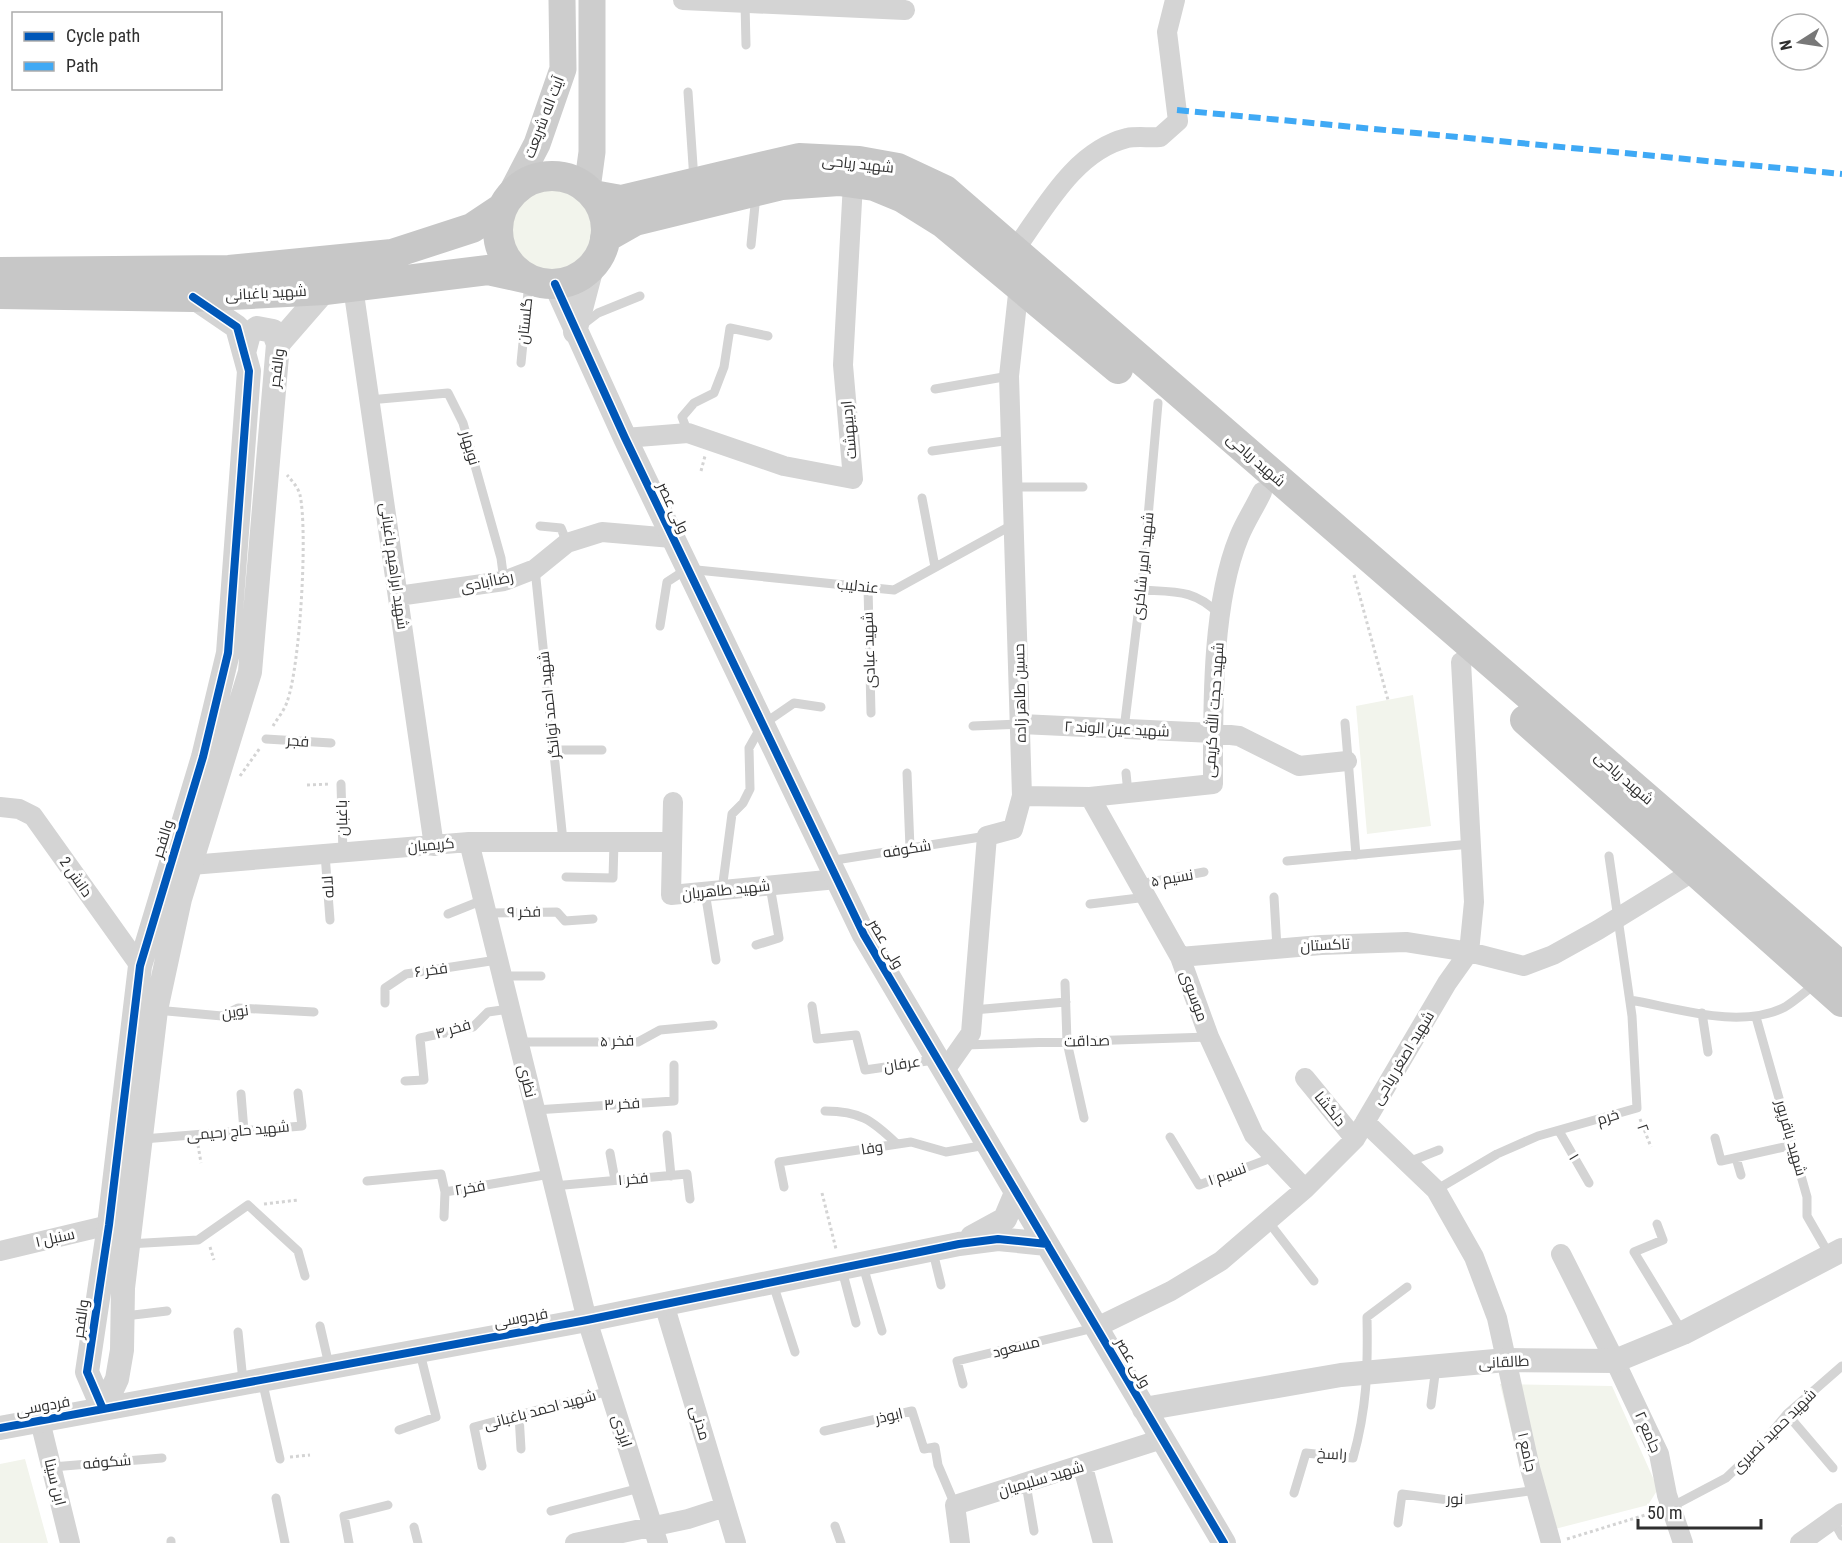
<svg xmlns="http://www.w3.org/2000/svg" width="1842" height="1543" viewBox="0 0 1842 1543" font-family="'Roboto Condensed',Cairo,sans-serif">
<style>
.green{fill:#f2f4ec}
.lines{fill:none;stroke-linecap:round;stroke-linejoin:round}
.path{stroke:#d4d4d4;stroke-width:3;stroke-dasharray:3 3;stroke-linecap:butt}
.service{stroke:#d4d4d4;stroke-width:9}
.minor{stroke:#d4d4d4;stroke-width:20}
.tertiary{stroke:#d4d4d4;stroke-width:24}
.secondary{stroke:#cdcdcd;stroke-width:27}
.primary{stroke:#c7c7c7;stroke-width:30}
.quiet{stroke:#3fa9f5;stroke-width:6;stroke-dasharray:12 6;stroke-linecap:butt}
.cycleway-casing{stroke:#fff;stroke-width:11}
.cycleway{stroke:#0057b8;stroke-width:8}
.labels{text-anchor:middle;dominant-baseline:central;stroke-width:6;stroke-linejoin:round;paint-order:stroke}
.street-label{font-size:15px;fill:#2f2f2f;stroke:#fff}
</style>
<rect width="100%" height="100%" fill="#fff"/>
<!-- green -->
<path class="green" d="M507 230a44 44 0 1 1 88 0a44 44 0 1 1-88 0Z
M1413 695 1431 826 1367 834 1356 706Z
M1500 1384 1612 1386 1658 1489 1648 1505 1551 1530 1521 1470Z
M25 1459 48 1543H0V1464Z"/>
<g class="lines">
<!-- path -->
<path class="path" d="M701 471 705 456
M1354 575 1388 700
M273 726C277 719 284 711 287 702 300 667 308 532 300 495 298 487 292 481 287 475
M240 776 260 748
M307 785 331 784
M1640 1119 1651 1147
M198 1145 201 1163
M822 1193 836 1249
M264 1204 298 1200
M210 1247 214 1260
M290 1457 310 1455
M1567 1539 1655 1512"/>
<!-- service -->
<path class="service" d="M745 3 746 45
M688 92 694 180
M751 245 756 195
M581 326 598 313 640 296
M521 363 529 282
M935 389 1009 376
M369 400 448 393 463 423 501 558 504 581
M688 433 682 417 694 403 714 393 724 367 730 328 768 336
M932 451 1011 440
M1012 487H1083
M922 498 935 567
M540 526 561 528 567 543
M535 569 563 841
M868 587 871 713
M1141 590C1175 592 1194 589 1219 614
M660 626 667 582 687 569 894 590 1014 524
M1345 723 1356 855
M973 726 1021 724
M1124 729 1143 574 1158 403
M266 739 331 743
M554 750H602
M907 773 910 848
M1126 773 1128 793
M341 784 343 853
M325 854 330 920
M829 861 987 836
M1287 861 1471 844
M566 877 613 878 614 842
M1140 884 1204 872
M722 890 732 814 743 803 750 789 749 748 762 725 794 703 821 707
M705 892 716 960
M1274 897 1277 948
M1090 904 1147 897
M487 913 557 912 565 921 593 919
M448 914 483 900
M756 945 779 938 770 886
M501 976H541
M1065 983 1067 1042 1084 1118
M1630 1000C1677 1008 1740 1030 1785 1007 1795 1001 1805 992 1814 985
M385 1003V988L406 974 497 960
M812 1006 817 1039 856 1035 865 1070 934 1060
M156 1010 222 1016 238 1008 314 1012
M973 1010 1066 1002
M1702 1013 1708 1052
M1756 1017 1807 1197V1216L1830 1256
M518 1042H638L660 1030 713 1025
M965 1045 1209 1037
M405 1081 424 1080 420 1038 473 1027 488 1012 509 1009
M241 1094 244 1131
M535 1110 674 1101V1065
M825 1111C860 1111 872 1120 897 1144
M1559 1131 1589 1183
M667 1135 671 1176
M1170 1137 1199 1185 1274 1157
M1715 1138 1721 1161 1793 1145
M143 1139 302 1126 298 1093
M610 1153 615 1180
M1736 1158 1741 1175
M1406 1163 1439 1150
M367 1181 441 1174 445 1192 550 1174
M553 1186 687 1174 690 1199
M784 1187 779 1162 911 1142 946 1152 986 1145
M1436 1190 1497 1154 1538 1136 1637 1108 1632 1016 1609 856
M444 1217 445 1192
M1267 1220 1314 1281
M1657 1224 1663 1240 1634 1252 1682 1331
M128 1244 198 1240 248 1205 298 1251 305 1276
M933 1252 941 1285
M863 1266 882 1331
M842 1270 856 1323
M773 1284 795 1352
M125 1316 167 1311
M320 1326 329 1365
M238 1332 243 1381
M262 1380 280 1459
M963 1384 957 1361 1094 1328
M1431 1405 1436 1367
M1787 1414 1833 1468
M519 1415 521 1449
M399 1430 436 1417 420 1353
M824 1431 912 1411 924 1449 935 1447 938 1465 955 1505
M482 1466 474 1427 609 1391
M52 1467 162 1458
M1026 1484 1034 1531
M1294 1493 1306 1453 1353 1458C1367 1408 1368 1369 1367 1317L1407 1287
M276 1498 285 1543
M1671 1507 1726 1478 1762 1444 1787 1414 1842 1366
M551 1511 640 1488
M1833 1520 1842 1536
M1398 1523 1402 1494 1456 1501 1537 1490
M835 1526 841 1543
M414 1527 418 1543
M171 1541V1543
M349 1543 344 1516 388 1505"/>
<!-- minor -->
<path class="minor" d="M683 0 905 10
M1014 251C1044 210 1074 151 1127 138 1137 136 1150 138 1160 137L1178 121 1167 32 1175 0
M353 287 434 846
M625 438 688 433 784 466 853 479 843 365 853 183
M398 596 504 581 535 569 567 543 602 532 672 538
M1021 724 1213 733 1239 736 1299 766 1347 761
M1022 796 1090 797 1213 784C1213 711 1211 605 1239 537 1245 522 1255 507 1262 492
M1090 797 1180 957 1209 1037 1254 1135 1305 1189
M673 802 671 895 837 879
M0 807 19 809 33 816 140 966
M469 842 587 1320 658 1543
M191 865 469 842H671
M1180 957 1321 945 1406 942 1469 952 1524 966 1553 955 1598 930 1694 871
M945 1070 971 1033 987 836 1013 829 1022 796 1009 376 1019 285
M1305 1078 1355 1139
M1365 1122 1436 1190 1474 1257 1497 1318 1530 1468 1551 1543
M0 1251 109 1225
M1561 1254 1615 1361 1659 1454 1667 1495 1683 1543
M664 1304 736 1543
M1097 1327 1171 1291 1221 1261 1305 1189 1355 1139 1447 983 1469 952 1474 902 1461 662
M40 1421 70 1543
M1083 1467 1103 1543
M575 1543 688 1519 725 1507
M960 1543 955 1505 1162 1439
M1800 1543 1842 1513"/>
<!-- tertiary -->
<path class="tertiary" d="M555 284 625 438 864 935 1224 1543
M575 332 592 267
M244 353 249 334 257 328 273 331 278 344
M972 1237 1005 1219 1016 1193
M103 1409 87 1372 109 1225 140 966 203 757 228 653 249 371 237 327 193 297
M103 1409 117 1379 122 1350 123 1288 156 1010 180 899 250 672 278 344 325 290
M1144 1409 1341 1375 1506 1360 1615 1361 1683 1333 1842 1250
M0 1428 587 1320 959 1244 998 1239 1047 1244"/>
<!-- secondary -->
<path class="secondary" d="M587 189 592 152V0
M511 194 537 144 563 69 562 0"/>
<!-- primary -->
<path class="primary" d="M498 230a54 54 0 1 1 108 0a54 54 0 1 1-108 0Z
M593 195 621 200 799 158 859 161 898 168 945 190 1842 967
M605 238 635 221 782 185 839 181 874 186 903 198 943 223 1118 369
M0 272 229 270 392 254 472 228 502 208
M0 294 193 297 325 290 488 270 529 279
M1525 720 1842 1002"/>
<!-- quiet -->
<path class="quiet" d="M1177 110 1842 174"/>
<defs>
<path id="cycleway" d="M555 284 625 438 864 935 1224 1543
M103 1409 87 1372 109 1225 140 966 203 757 228 653 249 371 237 327 193 297
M0 1428 587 1320 959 1244 998 1239 1047 1244"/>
</defs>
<!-- cycleway casing -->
<use href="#cycleway" class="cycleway-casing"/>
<!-- cycleway -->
<use href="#cycleway" class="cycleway"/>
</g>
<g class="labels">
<!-- street labels -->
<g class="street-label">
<text transform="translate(544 117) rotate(-69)">آیت اله شریعت</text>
<text transform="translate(858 164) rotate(6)">شهید ریاحی</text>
<text transform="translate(266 293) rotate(-3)">شهید باغبانی</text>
<text transform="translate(525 321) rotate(-84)">گلستان</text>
<text transform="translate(277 368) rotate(-83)">والفجر</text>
<text transform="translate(849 430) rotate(-95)">اردیبهشت</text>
<text transform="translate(470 448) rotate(74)">نوبهار</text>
<text transform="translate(1256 460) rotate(41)">شهید ریاحی</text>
<text transform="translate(673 508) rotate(65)">ولی عصر</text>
<text transform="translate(394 566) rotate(82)">شهید ابراهیم باغبانی</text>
<text transform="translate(1143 566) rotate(-84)">شهید امیر شاکری</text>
<text transform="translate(487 582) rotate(-12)">رضاآبادی</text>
<text transform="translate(858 586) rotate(6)">عندلیب</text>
<text transform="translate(869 650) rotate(-92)">شهید عبادی</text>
<text transform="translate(1020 693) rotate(-91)">حسین طاهر زاده</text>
<text transform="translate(549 705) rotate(-96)">شهید احمد توانگر</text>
<text transform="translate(1214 710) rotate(-86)">شهید حجت الله کریمی</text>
<text transform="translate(1117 729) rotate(3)">شهید عین الوند ۲</text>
<text transform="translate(298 741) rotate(4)">فجر</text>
<text transform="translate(1624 778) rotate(41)">شهید ریاحی</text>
<text transform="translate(342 818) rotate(-91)">باغبان</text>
<text transform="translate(163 839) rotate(-73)">والفجر</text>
<text transform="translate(431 845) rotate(-5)">کریمیان</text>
<text transform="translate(907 849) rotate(-9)">شکوفه</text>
<text transform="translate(76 877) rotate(55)">دانش 2</text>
<text transform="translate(1172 878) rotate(-10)">نسیم ۵</text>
<text transform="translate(328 887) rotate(-94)">لاله</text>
<text transform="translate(726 890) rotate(-6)">شهید طاهریان</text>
<text transform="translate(524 912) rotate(-1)">فخر ۹</text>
<text transform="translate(886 944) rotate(60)">ولی عصر</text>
<text transform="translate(1325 945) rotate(-3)">تاکستان</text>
<text transform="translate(431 970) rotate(-8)">فخر ۶</text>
<text transform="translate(1194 996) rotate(70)">موسوی</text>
<text transform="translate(235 1012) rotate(-8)">نوین</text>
<text transform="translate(453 1029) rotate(-16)">فخر ۴</text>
<text transform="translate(617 1041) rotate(-2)">فخر ۵</text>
<text transform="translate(1087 1041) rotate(-2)">صداقت</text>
<text transform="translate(1403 1058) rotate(-59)">شهید اصغر ریاحی</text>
<text transform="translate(902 1064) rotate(-9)">عرفان</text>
<text transform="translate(527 1081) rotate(76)">نظری</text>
<text transform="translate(622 1104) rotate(-3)">فخر ۳</text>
<text transform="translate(1330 1109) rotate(51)">دلگشا</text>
<text transform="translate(1608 1117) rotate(-17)">خرم</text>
<text transform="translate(1643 1128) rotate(71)">۲</text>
<text transform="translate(238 1131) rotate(-5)">شهید حاج رحیمی</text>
<text transform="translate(1791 1138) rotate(74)">شهید باقرپور</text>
<text transform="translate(872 1148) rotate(-9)">وفا</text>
<text transform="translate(1574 1157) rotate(59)">۱</text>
<text transform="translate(1227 1174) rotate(-20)">نسیم ۱</text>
<text transform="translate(633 1179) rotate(-5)">فخر ۱</text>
<text transform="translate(470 1188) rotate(-10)">فخر۲</text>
<text transform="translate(55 1238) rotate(-13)">سنبل ۱</text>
<text transform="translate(521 1318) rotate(-10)">فردوسی</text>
<text transform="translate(81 1319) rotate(-82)">والفجر</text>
<text transform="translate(1016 1347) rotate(-14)">مسعود</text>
<text transform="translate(1504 1362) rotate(-3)">طالقانی</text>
<text transform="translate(1133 1363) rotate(60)">ولی عصر</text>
<text transform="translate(43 1406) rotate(-10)">فردوسی</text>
<text transform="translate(540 1410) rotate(-15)">شهید احمد باغبانی</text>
<text transform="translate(889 1416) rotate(-13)">ابوذر</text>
<text transform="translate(700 1423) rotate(73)">مدنی</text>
<text transform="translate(622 1431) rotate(72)">ایزدی</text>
<text transform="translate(1774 1431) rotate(-45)">شهید حمید نصیری</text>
<text transform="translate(1648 1432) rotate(66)">جامع ۲</text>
<text transform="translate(1527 1452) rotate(77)">جامع ۱</text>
<text transform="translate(1332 1454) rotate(3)">راسخ</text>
<text transform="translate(107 1462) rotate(-5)">شکوفه</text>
<text transform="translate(1041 1479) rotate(-17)">شهید سلیمیان</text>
<text transform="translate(55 1482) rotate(76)">ابن سینا</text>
<text transform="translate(1455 1499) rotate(1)">نور</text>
</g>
</g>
<!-- legend -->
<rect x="12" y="12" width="210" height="78" fill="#ffffff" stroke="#acacac" stroke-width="1.5"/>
<rect x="24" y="32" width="30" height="9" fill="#0057b8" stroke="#acacac" stroke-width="1.5"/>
<text x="66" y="42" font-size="18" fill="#2f2f2f">Cycle path</text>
<rect x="24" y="62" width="30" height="9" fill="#3fa9f5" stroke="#acacac" stroke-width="1.5"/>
<text x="66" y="72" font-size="18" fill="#2f2f2f">Path</text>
<!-- north arrow -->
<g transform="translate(1800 42) rotate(258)"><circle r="28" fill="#ffffff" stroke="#acacac" stroke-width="1.5"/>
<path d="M0-4.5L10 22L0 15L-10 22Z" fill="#787878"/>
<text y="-9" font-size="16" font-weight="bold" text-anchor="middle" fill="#2f2f2f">N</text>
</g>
<!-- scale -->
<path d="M1638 1519v9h123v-9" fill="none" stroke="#2f2f2f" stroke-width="3"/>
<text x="1647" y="1519" font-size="18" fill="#2f2f2f" stroke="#ffffff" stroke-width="4.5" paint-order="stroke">50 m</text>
</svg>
